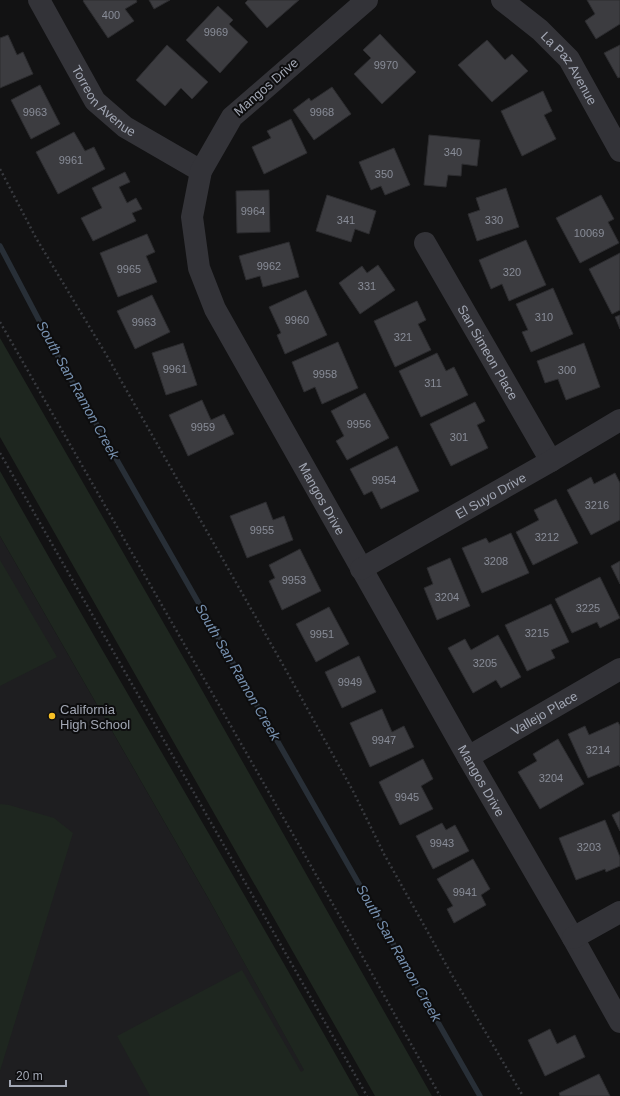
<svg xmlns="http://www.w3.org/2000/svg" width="620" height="1096" viewBox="0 0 620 1096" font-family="Arial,sans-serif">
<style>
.built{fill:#1e1e20}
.green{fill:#1e261f}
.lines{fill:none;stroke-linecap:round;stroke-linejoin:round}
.stream{stroke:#282f37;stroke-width:5.5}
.building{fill:#3c3c40;stroke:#2c2c2f}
.path{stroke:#383a3f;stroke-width:2.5;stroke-dasharray:2 3;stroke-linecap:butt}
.minor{stroke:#333338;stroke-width:22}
.poi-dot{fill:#f8c025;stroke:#0d0d0e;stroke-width:1.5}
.labels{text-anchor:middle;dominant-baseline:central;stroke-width:4;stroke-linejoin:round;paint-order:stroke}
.number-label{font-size:11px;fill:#888c97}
.street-label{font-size:13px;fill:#a2a7b4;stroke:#0d0d0e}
.poi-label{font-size:13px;fill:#a2a7b4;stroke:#0d0d0e;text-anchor:start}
.water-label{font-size:14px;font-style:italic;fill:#7892b1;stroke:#0d0d0e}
</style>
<rect width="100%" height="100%" fill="#121213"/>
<!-- built -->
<path class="built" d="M0 536 207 896 319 1096H0Z"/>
<!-- green -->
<path class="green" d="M0 338 190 669 432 1096H375L0 437Z
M0 471C118 680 241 886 359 1096H150L117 1036 242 970 301 1072 304 1070 207 896 0 536Z
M0 560 57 657 0 686Z
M0 804 9 805 54 818 73 833 0 1071Z"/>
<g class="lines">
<!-- stream -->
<path class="stream" d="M0 246 61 362 480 1096"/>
</g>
<!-- building -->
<path class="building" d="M84 0H136L137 2 125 9 134 21 108 38 83 1Z
M149 0H170L154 9Z
M248 0H299L267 28 245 3Z
M587 0H620V24L596 39 585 21 595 14Z
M218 6 233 20 229 24 248 42 220 73 186 40Z
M380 34 416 72 382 104 354 74 371 58 363 50Z
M8 35 17 55 23 52 33 74 0 88V38Z
M487 40 505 60 512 54 528 71 492 102 458 65Z
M167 45 208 82 192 99 181 88 165 106 136 80Z
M620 45V77L618 78 604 53Z
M40 85 60 124 31 139 11 100Z
M332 87 351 114 314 140 293 110 309 98 311 101Z
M543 91 552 111 544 115 556 139 522 156 501 111Z
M291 119 307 153 264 174 252 147 271 138 267 131Z
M74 132 85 151 94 147 105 169 58 194 36 152Z
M429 135 480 140 477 166 462 164 461 176 448 175 446 187 424 185Z
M394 148 410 185 385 195 381 186 371 190 359 162Z
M125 172 130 182 119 187 127 203 136 198 142 209 132 213 136 221 93 241 81 218 102 208 92 188Z
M506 188 519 227 477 241 468 214 480 210 476 198Z
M269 190 270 232 237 233 236 191Z
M327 195 376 211 369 234 355 229 351 242 316 231Z
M601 195 614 219 608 222 619 243 580 263 556 218Z
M147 234 155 252 146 256 157 282 118 297 100 253Z
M526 240 546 285 509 301 502 284 491 289 479 260Z
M289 242 299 277 263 287 260 276 246 280 239 256Z
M620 253V310L612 314 589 269Z
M378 265 395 290 360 314 339 283 362 266 367 273Z
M553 288 573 334 531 352 522 332 528 330 516 304Z
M306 290 327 335 285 354 277 335 281 333 269 307Z
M152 295 170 332 135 349 117 311Z
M417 301 426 320 418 324 431 350 395 367 374 321Z
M620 315V329L615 317Z
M338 342 358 388 322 404 315 387 304 392 292 362Z
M183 343 197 385 166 395 152 353Z
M584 343 600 387 566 400 558 379 545 383 537 361Z
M437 353 446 371 454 367 468 395 421 417 399 371Z
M365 393 389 438 347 460 336 441 344 436 331 411Z
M202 400 211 420 224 414 234 434 188 456 169 415Z
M475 402 485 421 477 425 488 448 451 466 430 424Z
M397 446 419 491 381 509 372 491 364 495 350 469Z
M615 473 620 483V520L591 535 567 490 591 477 594 484Z
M556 499 578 543 533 565 516 532 539 520 534 510Z
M266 502 273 520 284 516 293 540 247 558 230 516Z
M511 533 529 573 482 593 462 548 486 538 489 543Z
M300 549 321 591 282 610 269 581 275 578 269 565Z
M450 558 470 606 437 620 424 588 433 584 427 568Z
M620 561V584L611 566Z
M600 577 620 618 600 628 597 622 572 633 555 599Z
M551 604 569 642 551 650 555 658 527 671 505 625Z
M329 607 349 644 316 662 296 624Z
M498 635 521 677 501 688 496 680 473 693 448 648 465 639 471 650Z
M359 656 376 692 342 708 325 672Z
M382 709 392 732 404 726 414 747 370 767 350 723Z
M618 722 620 726V767L619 765 588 778 568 734 585 726 589 735Z
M558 739 584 784 540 809 518 772 537 761 533 754Z
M423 759 433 779 421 786 433 809 400 825 379 782Z
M620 811V831L612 815Z
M605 820 620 857V866L606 872 605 869 576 880 559 838Z
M442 823 446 830 455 825 469 851 433 869 416 836Z
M473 859 490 889 481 895 486 905 454 923 447 909 453 906 437 879Z
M550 1029 557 1044 575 1035 585 1057 545 1076 528 1040Z
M599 1074 610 1096H560L559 1093Z"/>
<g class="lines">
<!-- path -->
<path class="path" d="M0 169 36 238 107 356 283 665 353 791 384 854 453 977 523 1096
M0 322 351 936 440 1096
M0 453 367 1096"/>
<!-- minor -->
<g class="minor">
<path id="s1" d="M39 0 95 101 125 127 201 171"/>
<path id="s2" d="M367 0 232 117 201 171 192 217 199 268 215 309 468 757 573 938 620 1022"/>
<path id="s3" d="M502 0 540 30 569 59 620 151"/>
<path id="s4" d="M425 243 551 461"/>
<path id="s5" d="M361 569 551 461 620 420"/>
<path id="s6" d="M468 757 620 669"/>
<path d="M573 938 620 912"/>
</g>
</g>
<!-- markers -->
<circle class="poi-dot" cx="52" cy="716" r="4"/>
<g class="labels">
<!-- number labels -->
<g class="number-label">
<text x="111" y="15">400</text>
<text x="216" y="32">9969</text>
<text x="386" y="65">9970</text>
<text x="35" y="112">9963</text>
<text x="322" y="112">9968</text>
<text x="453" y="152">340</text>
<text x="71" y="160">9961</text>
<text x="384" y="174">350</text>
<text x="253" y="211">9964</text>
<text x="346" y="220">341</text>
<text x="494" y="220">330</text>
<text x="589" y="233">10069</text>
<text x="269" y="266">9962</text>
<text x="129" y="269">9965</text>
<text x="512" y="272">320</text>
<text x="367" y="286">331</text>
<text x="544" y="317">310</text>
<text x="297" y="320">9960</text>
<text x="144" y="322">9963</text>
<text x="403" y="337">321</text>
<text x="175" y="369">9961</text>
<text x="567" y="370">300</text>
<text x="325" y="374">9958</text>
<text x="433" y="383">311</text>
<text x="359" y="424">9956</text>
<text x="203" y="427">9959</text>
<text x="459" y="437">301</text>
<text x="384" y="480">9954</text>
<text x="597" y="505">3216</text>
<text x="262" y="530">9955</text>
<text x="547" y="537">3212</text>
<text x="496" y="561">3208</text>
<text x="294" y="580">9953</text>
<text x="447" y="597">3204</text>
<text x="588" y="608">3225</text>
<text x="537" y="633">3215</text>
<text x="322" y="634">9951</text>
<text x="485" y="663">3205</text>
<text x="350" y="682">9949</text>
<text x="384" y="740">9947</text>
<text x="598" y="750">3214</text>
<text x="551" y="778">3204</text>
<text x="407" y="797">9945</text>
<text x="442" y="843">9943</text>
<text x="589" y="847">3203</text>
<text x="465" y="892">9941</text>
</g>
<!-- street labels -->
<g class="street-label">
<text stroke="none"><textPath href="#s3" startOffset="97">La Paz Avenue</textPath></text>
<text transform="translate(266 87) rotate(-41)">Mangos Drive</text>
<text stroke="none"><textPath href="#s1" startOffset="121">Torreon Avenue</textPath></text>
<text stroke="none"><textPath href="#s4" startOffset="126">San Simeon Place</textPath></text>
<text stroke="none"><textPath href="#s5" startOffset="149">El Suyo Drive</textPath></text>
<text stroke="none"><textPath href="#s2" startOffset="601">Mangos Drive</textPath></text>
<text stroke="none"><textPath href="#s6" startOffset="88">Vallejo Place</textPath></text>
<text stroke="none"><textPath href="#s2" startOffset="925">Mangos Drive</textPath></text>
</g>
<!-- poi labels -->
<g class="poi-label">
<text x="60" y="709">California<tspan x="60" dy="15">High School</tspan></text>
</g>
<!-- water labels -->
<g class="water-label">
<text transform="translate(78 390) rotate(61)">South San Ramon Creek</text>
<text transform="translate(238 672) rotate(60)">South San Ramon Creek</text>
<text transform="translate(399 953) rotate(60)">South San Ramon Creek</text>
</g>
</g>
<!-- scale -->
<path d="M10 1080v6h56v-6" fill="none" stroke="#a2a7b4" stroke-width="2"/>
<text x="16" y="1080" font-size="12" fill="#a2a7b4" stroke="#0d0d0e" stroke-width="3" paint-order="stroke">20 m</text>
</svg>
